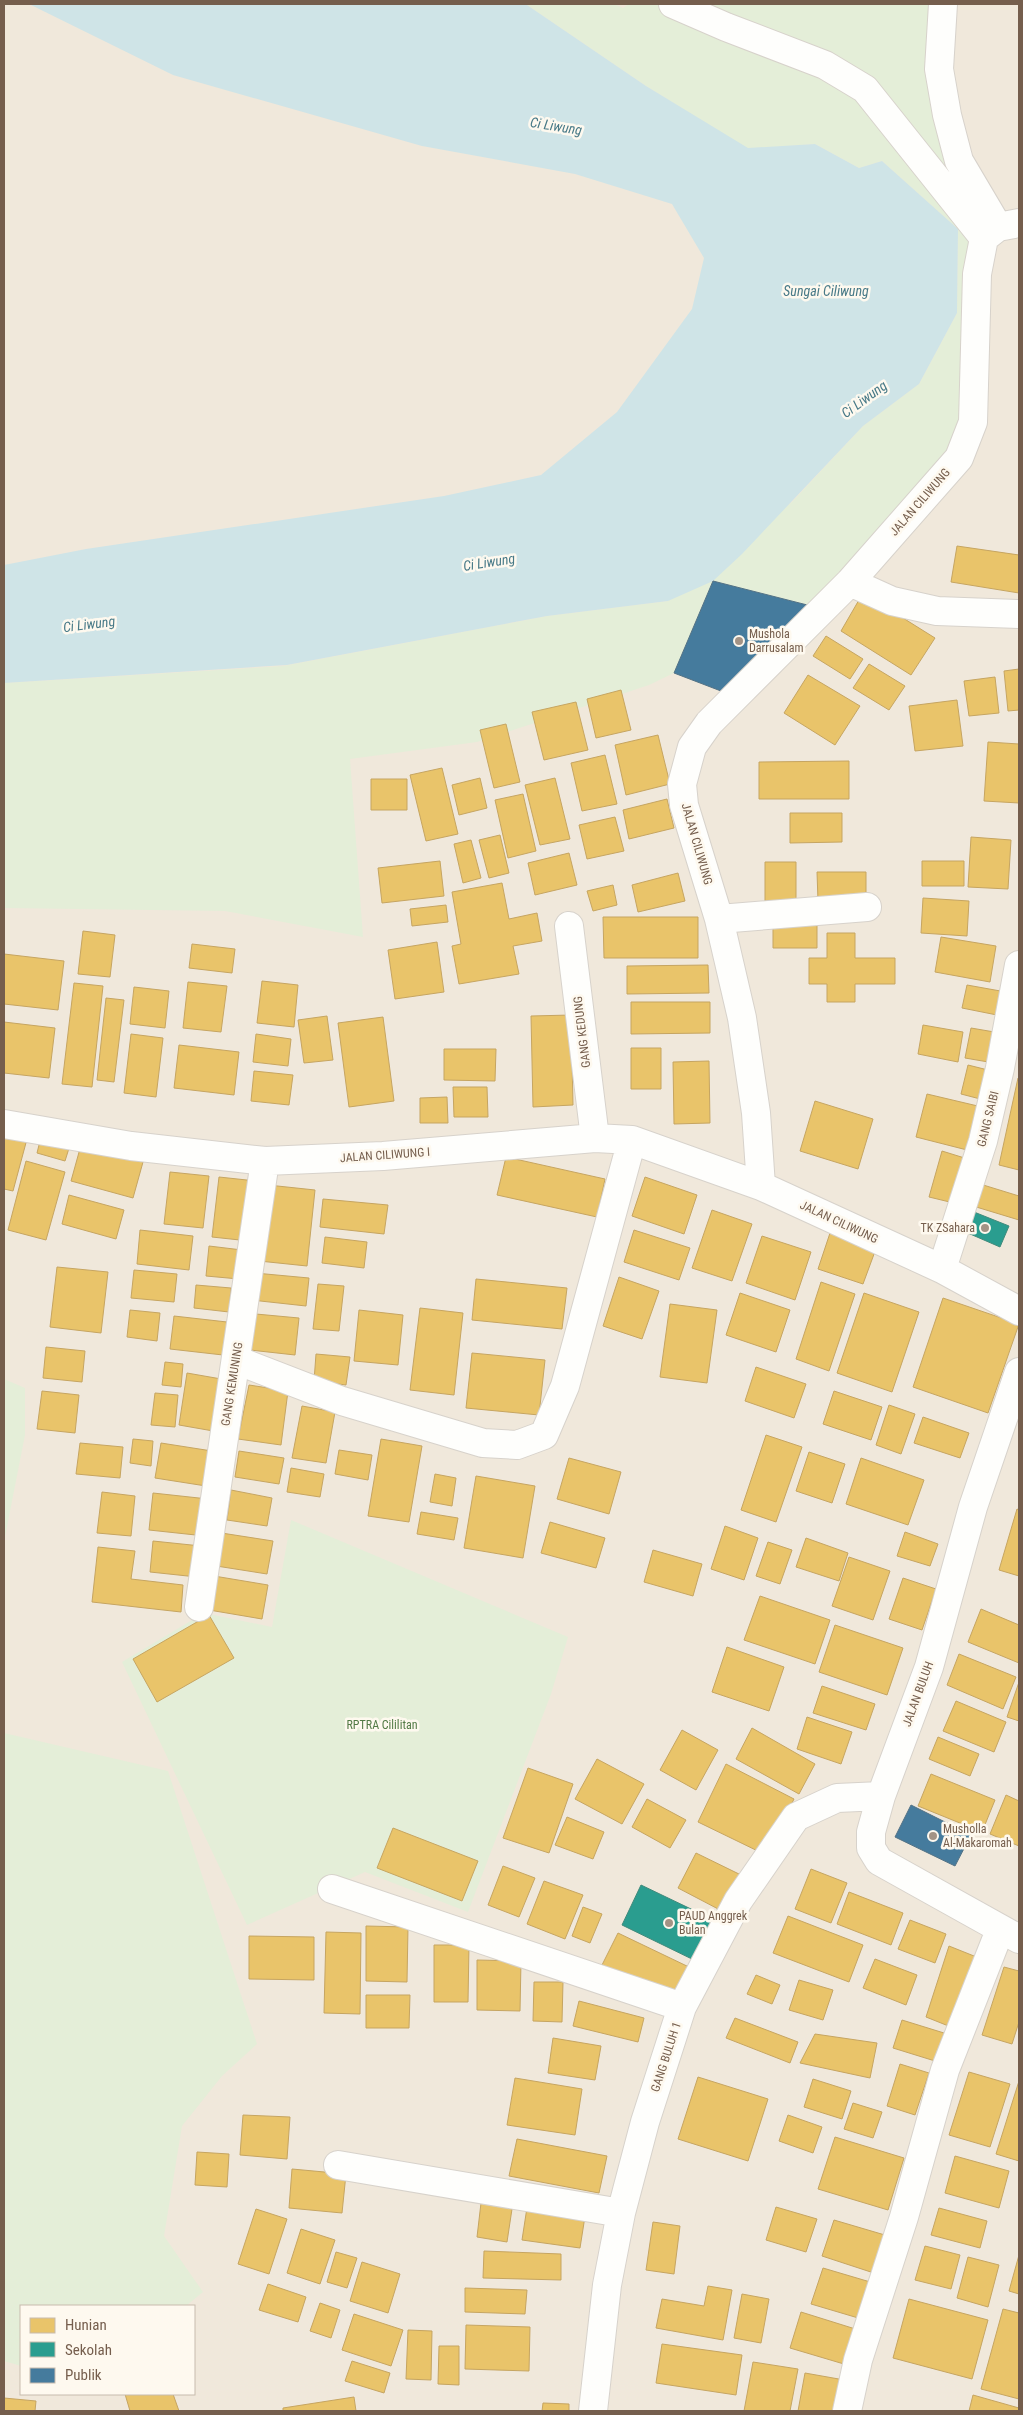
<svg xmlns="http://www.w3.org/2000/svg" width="1023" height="2415" viewBox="0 0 1023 2415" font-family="'Roboto Condensed',sans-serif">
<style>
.residential{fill:#f0e8db;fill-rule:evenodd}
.green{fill:#e4eed8}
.water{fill:#cfe4e7}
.homes{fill:#e9c46a;stroke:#c6a561}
.schools{fill:#2a9d8f;stroke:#408a7b}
.public{fill:#457b9d;stroke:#537285}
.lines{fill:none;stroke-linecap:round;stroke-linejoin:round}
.minor-casing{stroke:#d7d2cb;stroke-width:30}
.minor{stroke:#fefefc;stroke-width:28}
.poi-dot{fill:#a39385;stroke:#fef9ef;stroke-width:2}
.labels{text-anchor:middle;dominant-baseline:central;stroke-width:5;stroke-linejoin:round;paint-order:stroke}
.street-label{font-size:12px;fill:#755e4d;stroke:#fef9ef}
.poi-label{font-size:12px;fill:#755e4d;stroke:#fef9ef;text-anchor:start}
.park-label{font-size:12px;fill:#527a45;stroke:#fef9ef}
.water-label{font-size:14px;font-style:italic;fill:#477987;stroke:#fef9ef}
</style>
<rect width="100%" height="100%" fill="#f8f5ed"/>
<!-- residential -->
<path class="residential" d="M4 4H1019V2411H4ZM21 2306H194V2394H21Z"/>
<!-- green -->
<path class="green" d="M517 4H614L623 8 629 4H951L939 69 984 238 973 422 823 609 713 581 674 673 649 685 477 742 350 759 363 937 225 911 4 908V683L283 666 547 616 668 601 792 502 863 426 919 384 957 313 958 229 882 161 859 168 815 144 748 149 646 86 527 5Z
M4 1379 25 1388V1435L4 1542Z
M291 1520 568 1637 551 1694 468 1912 365 1872 247 1925 122 1662 204 1613 272 1627Z
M4 1733 168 1771 257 2044 222 2076 182 2126 164 2236 203 2292 186 2306H21V2366L4 2361Z"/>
<!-- water -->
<path class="water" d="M29 4 527 5 646 86 748 148 815 144 859 168 882 161 958 229 957 313 919 384 863 426 742 554 713 581 668 601 547 616 287 665 4 683V565L86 549 444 496 541 475 617 412 692 309 704 258 672 204 575 174 422 146 173 75Z"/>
<!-- homes -->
<path class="homes" d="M957 546 1019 555V593L951 582Z
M863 593 935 638 911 675 841 631Z
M826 636 863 659 850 679 813 656Z
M869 664 905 686 889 710 853 688Z
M1019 669V710L1008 711 1004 671Z
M808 675 860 706 835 745 784 713Z
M995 677 999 713 969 716 964 681Z
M621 690 631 730 596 738 587 699Z
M957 700 963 746 915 751 909 706Z
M576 702 588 750 544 760 532 712Z
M506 724 520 782 494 788 480 730Z
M658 735 670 784 626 795 615 745Z
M988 742 1019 744V803L984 801Z
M605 755 617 804 582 811 571 763Z
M849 761V799H759V762Z
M442 768 458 834 426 841 410 775Z
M480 778 487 808 459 815 452 785Z
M555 778 570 839 540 845 525 785Z
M371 779H407V810H371Z
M523 794 536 851 508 858 495 800Z
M667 799 674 828 629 839 623 810Z
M790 813H842V842L790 843Z
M615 817 624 851 587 859 579 825Z
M500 835 509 873 489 878 479 840Z
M971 837 1011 840 1008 889 968 887Z
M471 840 481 878 463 883 454 844Z
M569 853 577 885 535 895 528 863Z
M440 861 444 896 382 903 378 868Z
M922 861H964V886H922Z
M765 862H796V901H765Z
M817 872H866V900L818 901Z
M678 873 685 901 638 912 632 885Z
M502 883 509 919 537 913 542 941 513 946 519 974 459 984 452 946 461 944 452 892Z
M613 885 617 905 593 911 587 891Z
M923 898 969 901 967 936 921 933Z
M446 905 448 922 412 926 410 909Z
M603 917H698V958H604Z
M773 920H817V948H773Z
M83 931 115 935 110 977 78 974Z
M827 933H855V958H895V984H855V1002H827V984H809V958H827Z
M941 937 996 946 990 982 935 972Z
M437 942 444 992 395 999 388 950Z
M192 944 235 949 232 973 189 968Z
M4 954 64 961 58 1010 4 1004Z
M708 965 709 993 627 994V966Z
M262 981 298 985 294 1027 257 1023Z
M188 982 227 986 221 1032 183 1028Z
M74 983 103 986 92 1087 62 1084Z
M967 985 1006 992 1002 1016 962 1008Z
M134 987 169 991 165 1028 130 1024Z
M106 998 124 1000 114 1082 97 1080Z
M631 1002H710V1033L631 1034Z
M571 1015 573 1105 533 1107 531 1016Z
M327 1016 333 1060 304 1063 298 1020Z
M383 1017 394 1101 349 1107 338 1023Z
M4 1022 55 1028 49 1078 4 1073Z
M923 1025 963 1032 958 1062 918 1054Z
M971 1028 1006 1034 1000 1064 965 1058Z
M131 1034 163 1038 156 1097 124 1093Z
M256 1034 291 1039 288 1066 253 1062Z
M179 1045 239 1052 234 1095 174 1088Z
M631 1048H661V1089H631Z
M444 1049H496L495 1081 444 1080Z
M709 1061 710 1123 674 1124 673 1062Z
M968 1065 996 1072 988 1101 961 1094Z
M254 1071 293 1075 289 1105 251 1101Z
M1018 1078H1019V1170L999 1165Z
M453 1087H487L488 1117H454Z
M927 1094 982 1107 971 1151 916 1137Z
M447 1097 448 1123H420V1098Z
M815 1101 873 1119 858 1169 800 1151Z
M4 1133 27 1139 13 1191 4 1189Z
M41 1137 70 1145 65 1161 37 1153Z
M81 1145 143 1162 133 1198 71 1181Z
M942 1151 971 1160 958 1204 929 1197Z
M506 1157 605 1179 597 1217 497 1195Z
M26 1161 65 1172 46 1240 8 1230Z
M170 1172 209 1176 203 1228 164 1224Z
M219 1177 256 1181 249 1241 212 1237Z
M645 1177 697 1195 684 1234 632 1216Z
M980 1184 1019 1196V1220L973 1206Z
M268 1185 315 1190 307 1266 259 1261Z
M69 1195 124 1210 116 1239 62 1224Z
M323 1199 388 1205 384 1234 320 1227Z
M712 1210 752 1224 732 1281 692 1268Z
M140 1230 193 1236 189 1270 137 1264Z
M634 1230 690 1248 679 1280 624 1262Z
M831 1230 877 1246 863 1284 818 1269Z
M762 1236 811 1252 795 1300 746 1283Z
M325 1237 367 1242 364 1268 322 1263Z
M209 1246 242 1250 239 1279 206 1276Z
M57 1267 108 1272 101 1333 50 1327Z
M134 1270 177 1274 174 1302 131 1298Z
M255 1273 309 1278 306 1306 251 1300Z
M619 1277 659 1291 642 1339 603 1326Z
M476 1279 567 1288 562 1329 472 1320Z
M821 1282 855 1294 829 1371 796 1359Z
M318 1284 344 1286 339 1331 313 1329Z
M196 1285 231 1288 229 1312 194 1308Z
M740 1293 790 1310 776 1352 726 1335Z
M864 1293 919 1312 892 1392 837 1373Z
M943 1298 1019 1324 988 1413 913 1387Z
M670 1304 717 1310 707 1383 660 1377Z
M420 1308 463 1313 454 1395 410 1390Z
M130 1310 160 1313 157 1341 127 1337Z
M359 1310 403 1315 398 1365 354 1361Z
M245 1313 299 1318 295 1355 241 1349Z
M174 1316 227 1322 223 1355 170 1349Z
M46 1347 85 1351 82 1382 43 1378Z
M472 1353 545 1360 539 1415 466 1408Z
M316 1354 350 1357 346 1385 314 1381Z
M165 1362 183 1364 181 1387 162 1385Z
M756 1367 806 1384 794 1418 745 1401Z
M187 1373 227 1380 219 1432 179 1425Z
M249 1385 288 1391 281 1445 238 1439Z
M42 1391 79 1395 75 1433 37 1429Z
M834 1391 882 1407 871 1440 823 1424Z
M155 1393 178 1395 175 1427 151 1425Z
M889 1405 915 1414 901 1454 876 1445Z
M302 1406 335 1412 326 1463 292 1458Z
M923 1417 969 1433 960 1458 914 1443Z
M766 1435 802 1447 776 1522 741 1510Z
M133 1439 153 1441 151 1466 130 1463Z
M381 1439 422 1446 409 1522 368 1516Z
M80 1443 123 1447 120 1478 76 1474Z
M161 1443 212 1451 206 1486 155 1478Z
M339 1450 372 1455 368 1480 335 1474Z
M239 1451 284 1458 279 1484 235 1477Z
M809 1452 845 1464 832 1503 796 1491Z
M569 1458 621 1472 609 1514 557 1499Z
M861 1458 924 1480 908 1525 846 1504Z
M291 1468 324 1474 320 1497 287 1492Z
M435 1474 456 1478 452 1506 430 1502Z
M476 1476 535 1486 523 1558 464 1548Z
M231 1490 272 1498 267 1526 227 1520Z
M102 1492 135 1496 131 1536 97 1533Z
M153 1493 208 1499 205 1536 149 1530Z
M1017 1509 1019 1510V1576L999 1570Z
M421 1512 458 1518 454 1540 417 1534Z
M550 1522 605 1538 596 1568 541 1553Z
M725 1526 758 1538 744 1580 711 1569Z
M215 1532 273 1541 267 1574 210 1565Z
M905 1532 938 1544 930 1566 897 1556Z
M806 1538 848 1553 839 1581 796 1567Z
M153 1541 201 1546 197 1577 150 1572Z
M768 1542 792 1550 780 1584 756 1576Z
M98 1547 135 1551 131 1579 183 1585 181 1612 92 1602Z
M653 1550 702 1564 693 1596 644 1582Z
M849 1557 890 1571 873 1620 832 1606Z
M214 1576 268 1585 262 1619 209 1610Z
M903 1578 936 1589 922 1630 889 1619Z
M760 1596 830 1620 815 1664 744 1640Z
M981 1609 1019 1625V1663L968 1642Z
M209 1615 234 1658 157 1702 133 1659Z
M835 1625 903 1648 887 1695 819 1672Z
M727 1647 784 1667 769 1711 712 1692Z
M959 1654 1016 1677 1003 1709 947 1685Z
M1019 1682V1721L1007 1717Z
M822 1686 875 1704 866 1730 813 1713Z
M956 1701 1006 1722 994 1752 943 1731Z
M807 1717 852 1732 841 1764 797 1749Z
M752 1728 815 1764 799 1794 736 1759Z
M682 1730 718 1750 696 1790 660 1770Z
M938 1737 979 1754 970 1776 929 1759Z
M597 1759 644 1784 622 1824 575 1799Z
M726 1764 794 1799 766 1855 698 1822Z
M528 1768 573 1784 549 1853 503 1838Z
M931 1774 995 1800 982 1832 918 1806Z
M1006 1795 1019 1801V1846L990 1834Z
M647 1799 686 1820 670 1848 632 1827Z
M567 1817 604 1832 593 1859 555 1845Z
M393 1828 478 1861 462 1901 377 1868Z
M696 1853 741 1875 722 1911 678 1888Z
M503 1866 535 1878 519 1917 488 1905Z
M811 1869 847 1883 831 1923 795 1909Z
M544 1881 583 1895 565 1939 527 1924Z
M849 1892 903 1913 891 1945 837 1924Z
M583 1907 602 1914 590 1943 572 1936Z
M788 1916 863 1945 849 1982 773 1953Z
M910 1920 946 1934 935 1963 898 1949Z
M366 1926 408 1927 407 1982 366 1981Z
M326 1932 361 1933 360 2014 324 2013Z
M618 1933 691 1968 675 2000 602 1965Z
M249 1936 314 1937V1980L249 1979Z
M434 1945H469L468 2002H434Z
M949 1946 979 1958 951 2027 926 2017Z
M875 1959 917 1975 906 2005 863 1988Z
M477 1960 521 1961 520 2011 477 2010Z
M1004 1967 1019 1971V2022L1012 2044 982 2035Z
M756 1975 780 1985 772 2004 747 1994Z
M799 1980 833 1990 823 2020 789 2010Z
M534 1982H563L562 2022 533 2021Z
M366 1995H410L409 2028H366Z
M579 2001 644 2018 638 2042 573 2026Z
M735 2018 798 2042 790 2063 726 2038Z
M902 2020 944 2033 935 2061 893 2048Z
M815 2034 877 2043 870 2078 800 2063Z
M553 2038 601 2046 595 2080 548 2073Z
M900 2064 929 2073 915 2115 887 2106Z
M969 2072 1010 2084 990 2147 949 2135Z
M698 2077 768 2099 748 2161 678 2139Z
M515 2078 582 2089 575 2135 507 2125Z
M813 2079 851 2091 842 2119 804 2107Z
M1019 2081V2161L996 2154Z
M853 2103 882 2112 873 2138 844 2129Z
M243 2115 290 2117 287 2159 240 2155Z
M788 2115 822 2127 813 2153 779 2141Z
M835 2137 904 2158 888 2210 818 2189Z
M517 2139 607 2156 599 2193 509 2176Z
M197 2152 229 2154 227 2187 195 2185Z
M955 2156 1009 2171 999 2208 945 2193Z
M292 2169 346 2174 342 2213 289 2208Z
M528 2201 586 2210 580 2248 522 2240Z
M481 2203 512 2209 507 2242 477 2237Z
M776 2207 817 2219 806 2252 766 2240Z
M939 2208 987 2221 980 2248 931 2235Z
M256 2209 287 2219 269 2274 238 2264Z
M834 2220 895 2238 883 2276 822 2256Z
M653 2222 680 2226 674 2274 646 2270Z
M301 2229 335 2240 320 2284 287 2273Z
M925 2246 960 2255 951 2289 915 2280Z
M484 2251 561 2254V2280L483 2278Z
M336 2252 357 2258 347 2288 327 2282Z
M1019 2255V2294L1009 2291Z
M968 2257 999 2265 988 2307 957 2298Z
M362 2262 400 2274 388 2313 350 2301Z
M823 2268 877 2284 865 2320 811 2304Z
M268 2284 306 2297 298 2322 259 2310Z
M708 2286 732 2290 723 2340 656 2328 662 2299 704 2306Z
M465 2288 527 2290 525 2314 465 2312Z
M742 2294 769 2299 761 2343 734 2338Z
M909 2299 988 2320 972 2379 893 2358Z
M320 2303 340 2310 331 2338 310 2331Z
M1003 2309 1019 2313V2399L981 2389Z
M801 2312 865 2332 854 2367 790 2348Z
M354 2314 403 2330 391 2366 342 2350Z
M466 2325 530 2327 529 2371 465 2369Z
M408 2330 432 2331 431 2380 406 2379Z
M662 2344 742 2355 736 2395 656 2383Z
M439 2346H459V2385L438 2384Z
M352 2361 390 2373 384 2393 345 2381Z
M753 2362 798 2369 790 2411H744Z
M805 2373 850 2381 845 2411H798Z
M125 2394H173L179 2411H130Z
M973 2395 1019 2408V2411H969Z
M354 2397 356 2411H283V2408Z
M4 2398 36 2401 35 2411H4Z
M543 2403 569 2404V2411H542Z"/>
<!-- schools -->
<path class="schools" d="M969 1210 1009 1226 1000 1247 961 1230Z
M641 1885 716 1921 696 1961 622 1925Z"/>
<!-- public -->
<path class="public" d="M713 581 823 609 734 696 674 673Z
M911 1805 971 1835 955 1866 895 1837Z"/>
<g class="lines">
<defs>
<path id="minor" d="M673 4 726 27 825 65 865 89 984 238
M943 4 939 69 947 115 959 161 998 227
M1019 223 998 227 984 238 977 274 973 422 959 458 850 582 709 723 692 747 682 784 684 805 719 919 742 1018 756 1113 761 1186 942 1269 1019 1311
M850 582 892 601 937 611 1019 614
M719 919 867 907
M569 926 595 1138
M4 1124 131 1146 265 1161 383 1156 595 1138 632 1140 761 1186
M942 1269 983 1141 1000 1068 1019 965
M236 1360 342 1401 483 1443 517 1445 544 1435 565 1386 632 1140
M1019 1372 973 1507 929 1667 881 1796 871 1832V1848L879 1861 1019 1939
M199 1607 265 1161
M332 1889 682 2007
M338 2165 621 2213
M593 2411 607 2285 621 2213 645 2122 682 2007 738 1901 796 1817 837 1798 881 1796
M847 2411 858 2360 904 2217 945 2070 1000 1930"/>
</defs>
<!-- minor casing -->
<use href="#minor" class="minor-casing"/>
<!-- minor -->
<use href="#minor" class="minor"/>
</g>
<!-- markers -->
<g class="poi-dot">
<circle cx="739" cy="641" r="5"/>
<circle cx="985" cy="1228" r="5"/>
<circle cx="933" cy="1836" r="5"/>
<circle cx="669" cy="1923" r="5"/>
</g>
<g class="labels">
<!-- street labels -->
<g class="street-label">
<text transform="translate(920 502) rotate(-49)">JALAN CILIWUNG</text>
<text transform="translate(697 844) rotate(74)">JALAN CILIWUNG</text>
<text transform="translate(582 1032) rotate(-97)">GANG KEDUNG</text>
<text transform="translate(988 1119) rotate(-76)">GANG SAIBI</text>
<text transform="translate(385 1155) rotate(-4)">JALAN CILIWUNG I</text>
<text transform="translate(839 1222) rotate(25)">JALAN CILIWUNG</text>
<text transform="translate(232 1384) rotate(-81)">GANG KEMUNING</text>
<text transform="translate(918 1694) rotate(-70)">JALAN BULUH</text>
<text transform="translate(666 2057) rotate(-72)">GANG BULUH 1</text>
</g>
<!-- poi labels -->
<g class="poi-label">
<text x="749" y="634">Mushola<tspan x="749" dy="14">Darrusalam</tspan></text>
<text x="975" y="1228" text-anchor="end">TK ZSahara</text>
<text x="943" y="1829">Musholla<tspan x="943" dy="14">Al-Makaromah</tspan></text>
<text x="679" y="1916">PAUD Anggrek<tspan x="679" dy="14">Bulan</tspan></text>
</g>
<!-- park labels -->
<g class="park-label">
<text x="382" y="1725">RPTRA Cililitan</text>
</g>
<!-- water labels -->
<g class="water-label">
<text transform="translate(556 126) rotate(9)">Ci Liwung</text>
<text x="826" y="291">Sungai Ciliwung</text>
<text transform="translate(864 399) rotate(-36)">Ci Liwung</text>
<text transform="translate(489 562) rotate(-9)">Ci Liwung</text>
<text transform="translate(89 624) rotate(-7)">Ci Liwung</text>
</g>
</g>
<!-- border -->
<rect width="1023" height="2415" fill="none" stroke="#755e4d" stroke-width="10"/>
<!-- legend -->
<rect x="20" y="2305" width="175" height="90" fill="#fef9ef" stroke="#c7bbae"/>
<rect x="30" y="2318" width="25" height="15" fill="#e9c46a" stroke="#c7bbae"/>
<text x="65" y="2330" font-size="15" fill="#755e4d">Hunian</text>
<rect x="30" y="2342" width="25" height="15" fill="#2a9d8f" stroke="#c7bbae"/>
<text x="65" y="2355" font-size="15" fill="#755e4d">Sekolah</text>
<rect x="30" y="2368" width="25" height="15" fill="#457b9d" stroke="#c7bbae"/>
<text x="65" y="2380" font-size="15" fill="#755e4d">Publik</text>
</svg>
